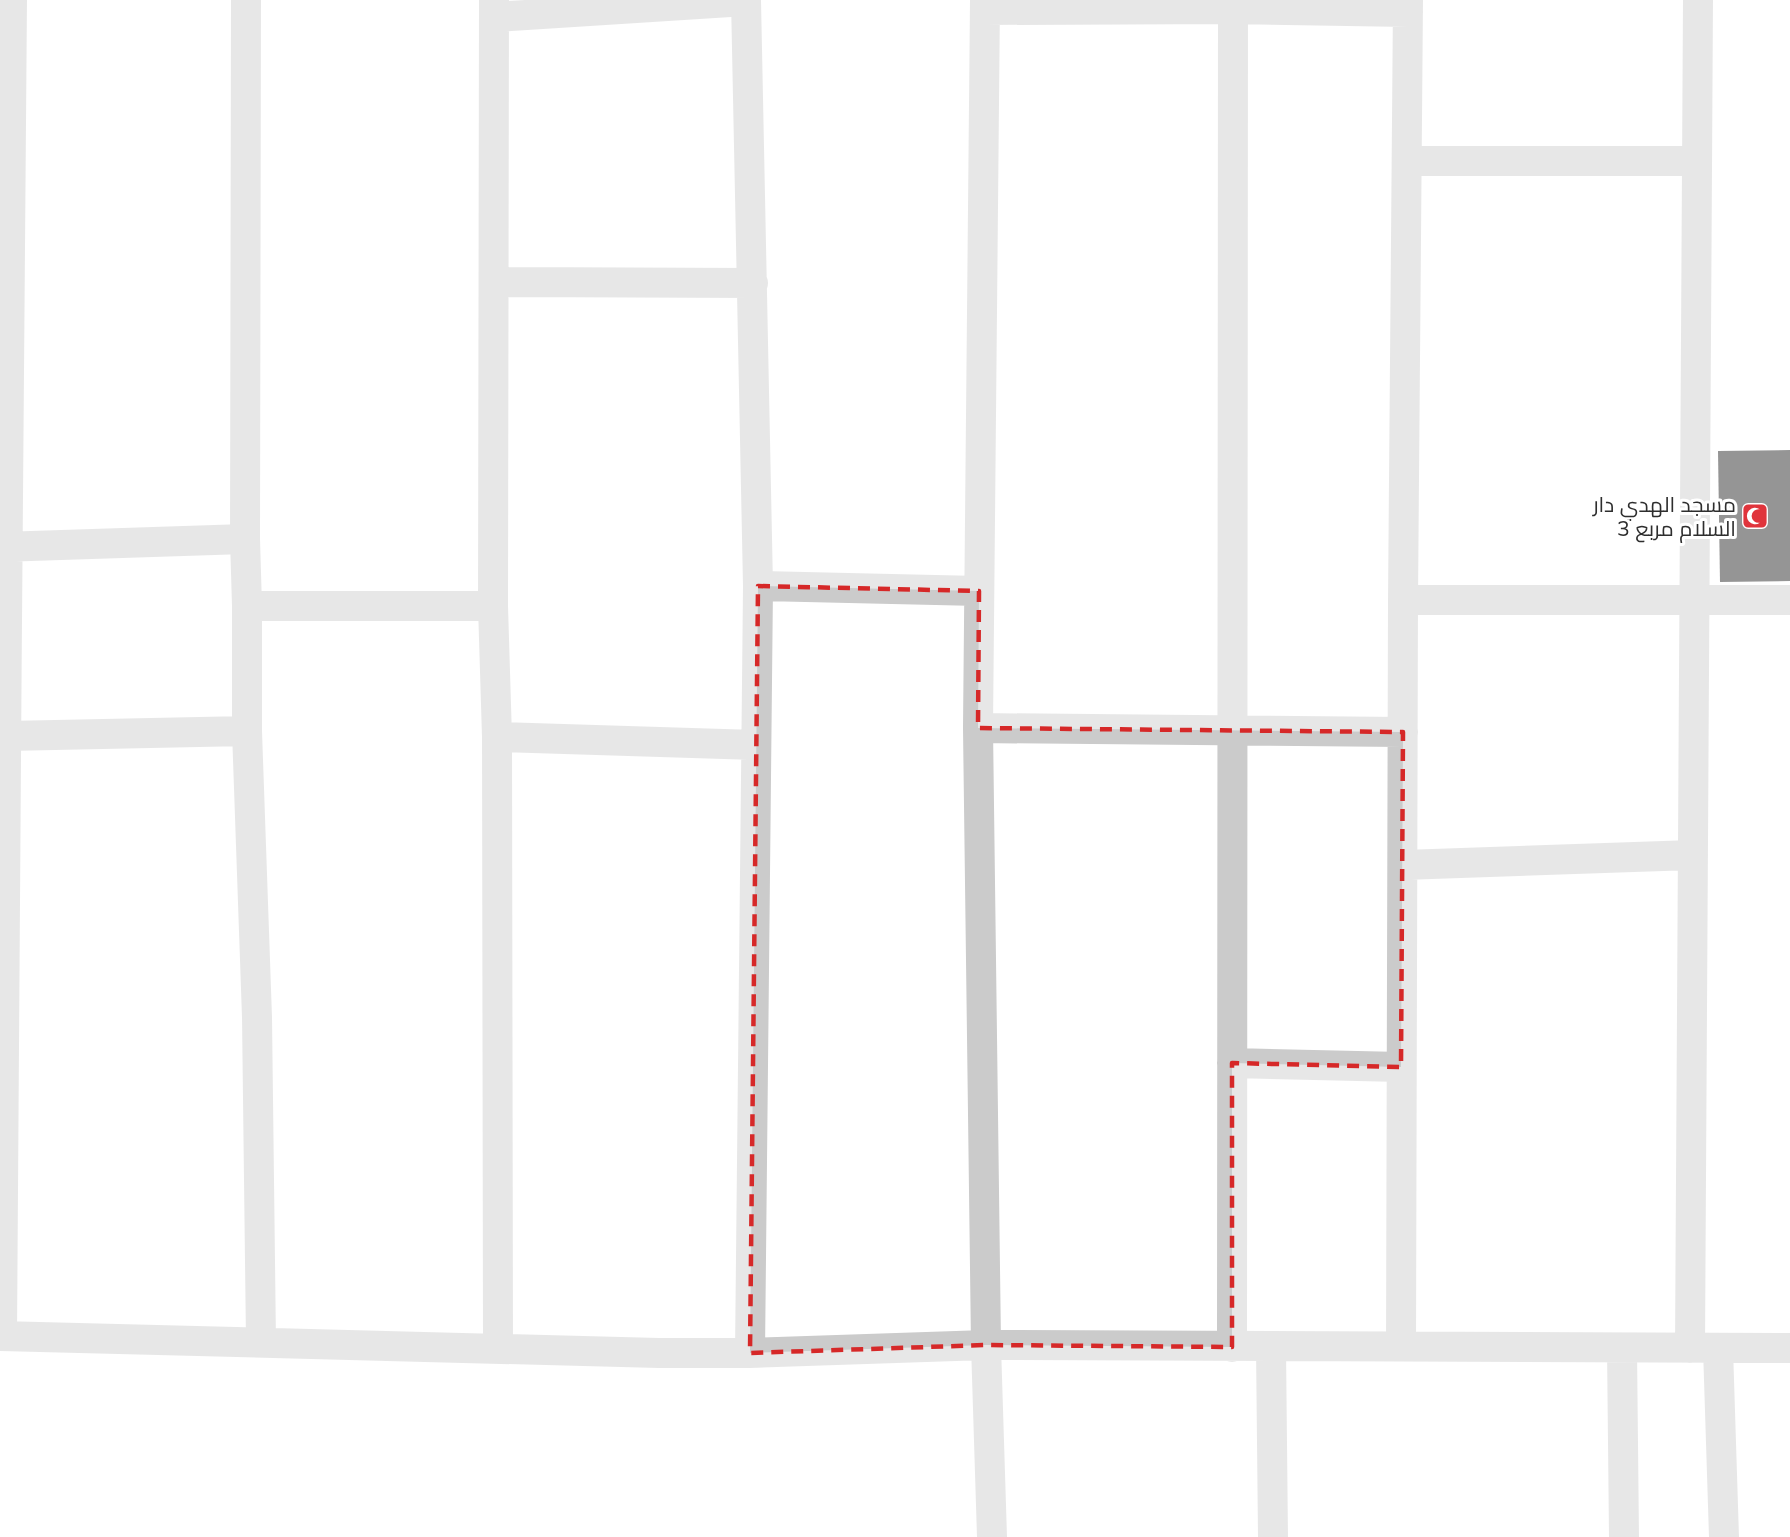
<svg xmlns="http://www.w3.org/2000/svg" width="1790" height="1537" viewBox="0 0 1790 1537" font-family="Mulish,Cairo,sans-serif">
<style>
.building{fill:#151515}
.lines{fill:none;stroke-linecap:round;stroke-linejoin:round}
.street{stroke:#cbcbcb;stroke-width:30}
.marked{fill:none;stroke:#d62828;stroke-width:4.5;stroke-dasharray:12 8;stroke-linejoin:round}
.labels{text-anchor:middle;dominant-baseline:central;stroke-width:6;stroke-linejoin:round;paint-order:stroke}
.poi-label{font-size:21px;fill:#2e2e2e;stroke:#fff;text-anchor:end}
</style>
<rect width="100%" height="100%" fill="#fff"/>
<!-- building -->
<path class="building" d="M1790 450V581L1720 582 1718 451Z"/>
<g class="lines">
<!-- street -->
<path class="street" d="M246 0 245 539 247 606V731L257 1017 261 1342
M494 0 493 606 497 737 498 1348
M746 0 758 586 750 1353
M985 0 978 728 986 1345 992 1537
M985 10 1233 9 1408 12
M494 17 746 1
M1408 161H1697
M495 282 753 283
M0 547 245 539
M758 586 979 591
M1403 600H1790
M247 606H493
M978 728 1403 732
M7 736 247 731
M497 737 756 745
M1403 865 1693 855
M1232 1063 1401 1067
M0 1336 659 1353H750L986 1345 1790 1348
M2 1336C3 891 10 445 12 0
M1401 1346 1403 600 1408 0
M1232 1347 1233 0
M1271 1347 1273 1537
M1622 1348 1624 1537
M1690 1348 1698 0
M1718 1348 1724 1537"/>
</g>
<!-- marked area -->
<path d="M0 0H1790V1537H0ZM758 586 979 591 978 728 1403 732 1401 1067 1232 1063V1347L986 1345 750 1353Z" fill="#fff" fill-opacity=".55" fill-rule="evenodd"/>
<path class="marked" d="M758 586 979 591 978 728 1403 732 1401 1067 1232 1063V1347L986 1345 750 1353Z"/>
<!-- icons -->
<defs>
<symbol id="mosque-square" viewBox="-11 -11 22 22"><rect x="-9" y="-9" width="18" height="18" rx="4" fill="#e0343c" stroke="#fff"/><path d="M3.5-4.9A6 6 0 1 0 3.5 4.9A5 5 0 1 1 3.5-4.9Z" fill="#fff"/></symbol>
</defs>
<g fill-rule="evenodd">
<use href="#mosque-square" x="1740" y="501" width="30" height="30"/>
</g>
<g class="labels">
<!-- poi labels -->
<g class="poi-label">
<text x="1736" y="504">مسجد الهدي دار<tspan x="1736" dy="24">السلام مربع 3</tspan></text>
</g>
</g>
</svg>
